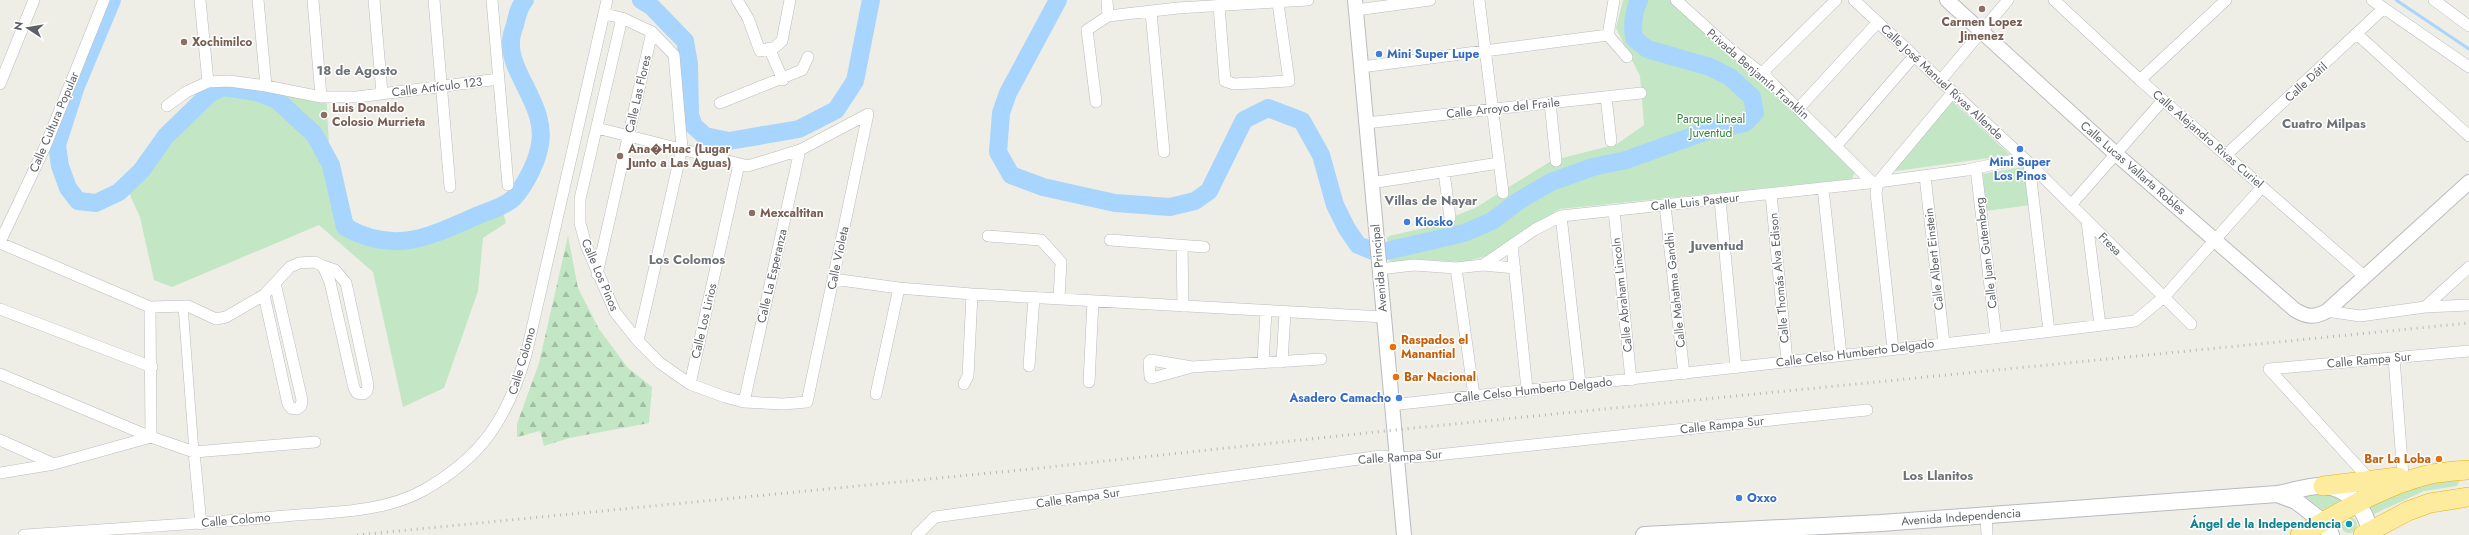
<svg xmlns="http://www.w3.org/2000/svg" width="2469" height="535" viewBox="0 0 2469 535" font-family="Jost,sans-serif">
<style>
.green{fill:#c3e6c4}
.forest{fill:url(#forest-firs)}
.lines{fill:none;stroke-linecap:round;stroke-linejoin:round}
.stream{stroke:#a7d5fe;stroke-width:3}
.river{stroke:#a7d5fe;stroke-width:18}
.pedestrian-casing{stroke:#b8bbbf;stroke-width:10}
.minor-casing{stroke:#b8bbbf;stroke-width:12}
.tertiary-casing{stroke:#b8bbbf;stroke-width:16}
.secondary-casing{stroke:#b7babf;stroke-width:18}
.trunk-casing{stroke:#f2b003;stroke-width:20}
.pedestrian{stroke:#fff;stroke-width:9}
.minor{stroke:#fff;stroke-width:11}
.tertiary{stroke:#fff;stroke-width:14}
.secondary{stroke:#fff;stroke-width:16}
.trunk{stroke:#fdec9e;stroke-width:19}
.rail{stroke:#b6b7b7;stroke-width:3;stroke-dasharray:1 5;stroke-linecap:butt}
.education-dot{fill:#8d6e63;stroke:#fff;stroke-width:1.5}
.shop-dot{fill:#3f7fe0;stroke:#fff;stroke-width:1.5}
.food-dot{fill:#e8710a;stroke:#fff;stroke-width:1.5}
.culture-dot{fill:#0f9aa8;stroke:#fff;stroke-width:1.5}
.labels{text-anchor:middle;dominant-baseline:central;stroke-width:3;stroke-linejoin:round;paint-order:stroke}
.education-label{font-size:12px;font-weight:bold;fill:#785e54;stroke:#fff;text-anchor:start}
.shop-label{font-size:12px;font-weight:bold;fill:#366cbe;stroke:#fff;text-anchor:start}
.street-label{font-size:12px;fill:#5d6166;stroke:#fff}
.park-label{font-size:12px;fill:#36843d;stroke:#fff}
.food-label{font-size:12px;font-weight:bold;fill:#c56008;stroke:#fff;text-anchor:start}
.culture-label{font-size:12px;font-weight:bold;fill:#0d838f;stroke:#fff;text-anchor:end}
.neighbourhood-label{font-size:13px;font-weight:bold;fill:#6e7378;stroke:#fff}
</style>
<defs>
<pattern id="forest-firs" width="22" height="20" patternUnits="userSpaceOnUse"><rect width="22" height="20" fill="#c3e6c4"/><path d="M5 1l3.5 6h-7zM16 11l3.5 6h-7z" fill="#a2bea3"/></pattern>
</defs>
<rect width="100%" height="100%" fill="#efeee6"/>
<!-- green -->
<path class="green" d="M1623 0H1674L1854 166 1856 170 1852 179 1560 209 1487 256 1463 262 1411 259 1395 263 1389 260 1387 238 1389 236 1424 228 1475 208 1551 161 1617 144 1644 125 1640 76 1616 28Z
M229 76 326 92C330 146 325 249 406 235 439 230 471 212 500 200L506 223 483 238 478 291 444 388 403 407 373 272 319 225 172 287 154 280 140 217 129 193Z
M1951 100 2010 155 1889 172Z
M2027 166 2031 205 1986 211 1983 174Z
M2429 480H2460L2457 486 2424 491 2374 514 2369 504Z
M2322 489 2343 501 2323 510 2303 495Z
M2341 525a8 8 0 1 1 16 0a8 8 0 1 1-16 0Z"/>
<!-- forest -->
<path class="forest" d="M568 236 578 288 599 329 628 368 652 387 649 423 569 438 544 446 540 431 517 437V424L539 363Z"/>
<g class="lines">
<!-- stream -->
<path class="stream" d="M2396 0 2469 49"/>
<!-- river -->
<path class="river" d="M112 0 76 86 57 145 60 166 68 188 78 201 96 203 119 192 141 171 166 136 209 94 223 87 257 92 277 100 314 134 331 165 345 227C394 254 426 238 474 217 485 212 500 208 510 201 522 192 536 164 539 149 550 108 509 75 511 42 511 37 513 30 515 25 517 15 519 7 525 0
M641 0 651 6 685 41 689 64 690 115 694 126 705 136 729 141 799 129 836 110 855 81 871 0
M1058 0 1008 93 1001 113 998 152 1011 175 1043 187 1115 203 1170 207 1195 201 1209 191 1244 120 1268 108 1302 121 1321 155 1335 205 1347 229 1358 245 1378 253 1464 233 1492 221 1520 200 1551 182 1593 167 1626 160 1707 131 1745 123 1755 113 1752 97 1730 77 1710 67 1647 49 1634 38C1632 24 1633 13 1639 0"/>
<defs>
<path id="pedestrian" d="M183 306 194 452"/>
<path id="minor" d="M200 0 208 82
M258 0 266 86
M313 0 321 97
M374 0 382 93
M434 0 450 187
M492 0 508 185
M737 0 748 18 760 51 775 47 782 41 790 0
M1107 0 1108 16 1178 8 1308 0
M1479 0 1503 193
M1614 0 1608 35 1627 57
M1676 0 1729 48 1764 75 1873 183
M1854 0 2029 163 2191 324
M2054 0 2140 80 2364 276
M2372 0 2469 67
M2434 0 2469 26
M1219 6 1225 81 1234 84 1289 81 1278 3
M1356 10 1430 0
M1151 12 1164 152
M605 14 622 18 652 32 674 55 682 148 638 341
M622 18 580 199V223L586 245 615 312 638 341 660 363 690 384 725 397 744 402 783 404 807 402 868 114
M2358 35 2469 136
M769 48 783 80
M1361 67 1608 35
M1764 75 1767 68 1836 0
M2140 80 2226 0
M1940 81 2008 0
M0 84 34 0
M1606 97 1611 141
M1096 102 1087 30 1108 16
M1550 102 1556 161
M720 103 802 70 808 57
M167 106 186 92 208 82 229 81 266 86 321 97H357L499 79
M1799 108 1878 22
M1366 123 1641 93
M597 128 748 166 800 150 868 114
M1837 145 1914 56
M2226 155 2384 8
M2029 163 2049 331
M1976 169 1996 337
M1444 172 1450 218
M1925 176 1944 343
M1371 183 1499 163
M1823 188 1841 354
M1771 194 1787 361
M1720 200 1736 368
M1665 205 1684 374
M2071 205 2163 100
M1614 210 1631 380
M1561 216 1580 383
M2087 221 2100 325
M988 236 1041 240 1061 262 1059 298
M1110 240 1204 247
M0 242 45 147 104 0
M0 243 150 307 188 306 216 319 226 317 264 295 290 267 299 263 315 262 323 266
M1182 245 1183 306
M1512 245 1527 389
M1483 265 1515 268
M323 266 335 270 346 283 368 385 367 391 363 394 357 393 354 388 330 282Z
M1456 268 1474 396
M1379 269 1414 265 1456 268 1483 265 1534 230 1561 216 1878 182 1967 170 2023 158
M597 274 652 32
M833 279 899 288 972 294 1384 317
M264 295 288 404 291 408 297 409 301 406 302 400 275 283
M150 307 151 437
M2425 307 2469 267
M0 309 152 367
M2327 311 2360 316 2425 307 2469 305
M1893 349 1876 193 1878 182 1953 92
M2394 358 2403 476
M1282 362 1285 312
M1263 363 1266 311
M1029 366 1034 297
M1192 367 1152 378 1150 377 1149 362 1151 360 1192 367 1321 359
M2269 369 2469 351
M2269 369 2370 480
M0 374 151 437 194 452 315 442
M1089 382 1093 301
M690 384 739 164
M964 384 968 376 972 294
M876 394 899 288
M744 402 800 150
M1391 405C1639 378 1887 352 2135 321L2164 297 2262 187
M0 440 54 464
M194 452 201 524
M0 473 54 464 151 437
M1986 514 1987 535
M24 535C111 529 198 524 285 516 330 512 383 513 424 490 482 457 507 419 526 355L607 0
M917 535 935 517 1381 456 1397 458 1427 456 1867 410"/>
<path id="tertiary" d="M1355 0 1404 535
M1947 0 2116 154 2295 310C2307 317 2314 318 2327 311L2469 182"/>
<path id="secondary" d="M2277 494 2296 501 2323 522 2331 535
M1644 535 1881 523 2277 494C2291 492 2308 485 2323 486 2349 487 2365 508 2370 532"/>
<path id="trunk" d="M2323 486 2398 477
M2300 535C2341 512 2380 487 2427 475 2440 472 2455 471 2469 470
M2363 535 2408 511 2430 503 2469 497"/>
</defs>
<!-- pedestrian casing -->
<use href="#pedestrian" class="pedestrian-casing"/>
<!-- minor casing -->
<use href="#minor" class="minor-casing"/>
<!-- tertiary casing -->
<use href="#tertiary" class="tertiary-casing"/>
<!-- secondary casing -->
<use href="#secondary" class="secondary-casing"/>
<!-- trunk casing -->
<use href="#trunk" class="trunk-casing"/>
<!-- pedestrian -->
<use href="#pedestrian" class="pedestrian"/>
<!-- minor -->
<use href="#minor" class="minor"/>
<!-- tertiary -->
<use href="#tertiary" class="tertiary"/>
<!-- secondary -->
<use href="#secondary" class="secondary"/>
<!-- trunk -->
<use href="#trunk" class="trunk"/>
<!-- rail -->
<path class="rail" d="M357 535 1031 469 1394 430 2469 323"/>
</g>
<!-- markers -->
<g class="education-dot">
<circle cx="1982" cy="9" r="4"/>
<circle cx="184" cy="42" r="4"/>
<circle cx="324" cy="115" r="4"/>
<circle cx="620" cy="156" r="4"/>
<circle cx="752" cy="213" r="4"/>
</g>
<g class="shop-dot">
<circle cx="1379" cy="54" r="4"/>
<circle cx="2020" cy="149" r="4"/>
<circle cx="1407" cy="222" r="4"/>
<circle cx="1399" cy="398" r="4"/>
<circle cx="1739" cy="498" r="4"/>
</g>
<g class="food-dot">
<circle cx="1393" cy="347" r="4"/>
<circle cx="1396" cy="377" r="4"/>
<circle cx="2439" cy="459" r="4"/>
</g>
<circle class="culture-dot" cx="2349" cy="524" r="4"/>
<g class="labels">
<!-- education labels -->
<g class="education-label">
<text x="1982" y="22" text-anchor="middle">Carmen Lopez<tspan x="1982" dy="14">Jimenez</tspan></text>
<text x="192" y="42">Xochimilco</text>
<text x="332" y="108">Luis Donaldo<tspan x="332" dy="14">Colosio Murrieta</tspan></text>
<text x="628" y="149">Ana�Huac (Lugar<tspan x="628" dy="14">Junto a Las Aguas)</tspan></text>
<text x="760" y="213">Mexcaltitan</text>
</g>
<!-- shop labels -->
<g class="shop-label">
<text x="1387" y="54">Mini Super Lupe</text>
<text x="2020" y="162" text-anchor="middle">Mini Super<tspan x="2020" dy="14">Los Pinos</tspan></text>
<text x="1415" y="222">Kiosko</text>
<text x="1391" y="398" text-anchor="end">Asadero Camacho</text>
<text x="1747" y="498">Oxxo</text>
</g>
<!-- street labels -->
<g class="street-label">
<text transform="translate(1758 74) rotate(41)">Privada Benjamín Franklin</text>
<text transform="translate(1942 82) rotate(43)">Calle José Manuel Rivas Allende</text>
<text transform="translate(2306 82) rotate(-42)">Calle Dátil</text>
<text transform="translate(437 87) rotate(-7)">Calle Artículo 123</text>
<text transform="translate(638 94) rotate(-77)">Calle Las Flores</text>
<text transform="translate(1503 108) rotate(-6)">Calle Arroyo del Fraile</text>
<text transform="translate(54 122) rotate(-67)">Calle Cultura Popular</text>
<text transform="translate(2208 139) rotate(41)">Calle Alejandro Rivas Curiel</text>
<text transform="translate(2133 168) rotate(41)">Calle Lucas Vallarta Robles</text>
<text transform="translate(1695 202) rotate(-6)">Calle Luis Pasteur</text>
<text transform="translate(2110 244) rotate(45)">Fresa</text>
<text transform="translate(1986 253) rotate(-97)">Calle Juan Gutemberg</text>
<text transform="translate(838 258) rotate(-78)">Calle Violeta</text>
<text transform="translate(1934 259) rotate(-96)">Calle Albert Einstein</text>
<text transform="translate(1379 268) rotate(-95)">Avenida Principal</text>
<text transform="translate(600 275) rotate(67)">Calle Los Pinos</text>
<text transform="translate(772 276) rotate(-77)">Calle La Esperanza</text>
<text transform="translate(1779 278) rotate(-95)">Calle Thomás Alva Edison</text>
<text transform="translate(1675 290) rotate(-96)">Calle Mahatma Gandhi</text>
<text transform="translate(1622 295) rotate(-96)">Calle Abraham Lincoln</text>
<text transform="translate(704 321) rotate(-77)">Calle Los Lirios</text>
<text transform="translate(1855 353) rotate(-7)">Calle Celso Humberto Delgado</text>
<text transform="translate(2369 360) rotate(-5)">Calle Rampa Sur</text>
<text transform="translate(522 361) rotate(-74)">Calle Colomo</text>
<text transform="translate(1533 390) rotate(-6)">Calle Celso Humberto Delgado</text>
<text transform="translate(1722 425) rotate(-6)">Calle Rampa Sur</text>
<text transform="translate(1400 457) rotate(-4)">Calle Rampa Sur</text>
<text transform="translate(1078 498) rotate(-8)">Calle Rampa Sur</text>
<text transform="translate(1961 517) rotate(-4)">Avenida Independencia</text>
<text transform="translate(236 520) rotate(-5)">Calle Colomo</text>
</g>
<!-- park labels -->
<g class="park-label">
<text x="1711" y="119">Parque Lineal<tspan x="1711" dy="14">Juventud</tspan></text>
</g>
<!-- food labels -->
<g class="food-label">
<text x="1401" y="340">Raspados el<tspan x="1401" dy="14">Manantial</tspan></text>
<text x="1404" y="377">Bar Nacional</text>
<text x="2431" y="459" text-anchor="end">Bar La Loba</text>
</g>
<!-- culture labels -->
<g class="culture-label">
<text x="2341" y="524">Ángel de la Independencia</text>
</g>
<!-- neighbourhood labels -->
<g class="neighbourhood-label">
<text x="357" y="70">18 de Agosto</text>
<text x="2324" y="123">Cuatro Milpas</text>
<text x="1431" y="200">Villas de Nayar</text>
<text x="1717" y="245">Juventud</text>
<text x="687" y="259">Los Colomos</text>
<text x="1938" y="475">Los Llanitos</text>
</g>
</g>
<!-- north arrow -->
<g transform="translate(28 28) rotate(282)" stroke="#ffffff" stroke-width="3" paint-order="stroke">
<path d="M0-3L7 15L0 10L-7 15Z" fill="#5d6166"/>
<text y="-6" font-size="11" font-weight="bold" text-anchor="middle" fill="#5d6166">N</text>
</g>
</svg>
